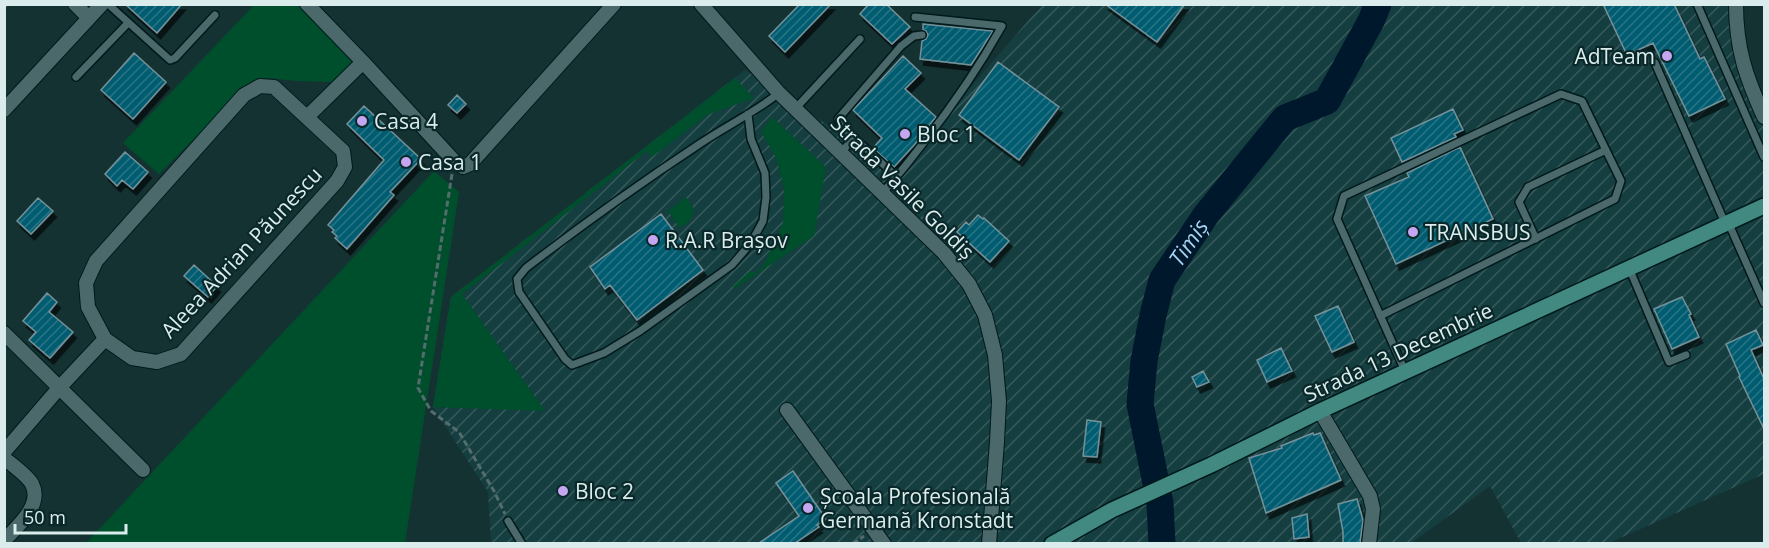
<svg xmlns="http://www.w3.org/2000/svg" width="1769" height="548" viewBox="0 0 1769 548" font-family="'Open Sans',sans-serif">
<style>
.industrial{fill:url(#industrial-furrows)}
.green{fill:#004f2c}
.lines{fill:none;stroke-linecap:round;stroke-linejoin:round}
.river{stroke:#00182b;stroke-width:27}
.building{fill:url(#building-hatch);stroke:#75929b;stroke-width:1.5;filter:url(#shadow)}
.service-casing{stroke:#00191b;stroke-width:10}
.minor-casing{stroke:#00191b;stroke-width:16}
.secondary-casing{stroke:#00191b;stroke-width:18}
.path{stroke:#536c6c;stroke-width:3;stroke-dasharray:6 3;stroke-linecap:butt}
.service{stroke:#4b696a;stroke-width:7}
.minor{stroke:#4b696a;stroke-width:14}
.secondary{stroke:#418981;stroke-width:15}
.poi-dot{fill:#c5a7f1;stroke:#0a2829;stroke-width:2}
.labels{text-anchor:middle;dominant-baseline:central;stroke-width:4.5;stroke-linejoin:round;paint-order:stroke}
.poi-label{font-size:21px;fill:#dbecec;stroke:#0a2829;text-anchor:start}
.street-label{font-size:21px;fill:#dbecec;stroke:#0a2829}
.water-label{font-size:22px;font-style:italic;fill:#a7d3f3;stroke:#0a2829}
</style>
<defs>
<pattern id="industrial-furrows" width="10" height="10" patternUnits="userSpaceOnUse" patternTransform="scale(1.5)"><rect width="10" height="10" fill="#153e40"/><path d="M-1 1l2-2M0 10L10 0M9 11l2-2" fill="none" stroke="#365a5c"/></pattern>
<pattern id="building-hatch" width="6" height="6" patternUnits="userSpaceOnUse" patternTransform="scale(1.5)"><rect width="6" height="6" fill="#065c6f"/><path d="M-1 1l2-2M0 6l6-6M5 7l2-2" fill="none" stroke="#2a7484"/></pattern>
<filter id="shadow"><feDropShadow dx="3.5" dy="6" stdDeviation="0" flood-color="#0009"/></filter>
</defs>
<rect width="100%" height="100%" fill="#153233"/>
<!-- industrial -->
<path class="industrial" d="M1042 5H1741V17L1751 74 1764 103V474L1609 543H1521L1490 486 1411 543H491L488 492 433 407 451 297 745 70 861 147 893 176Z"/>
<!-- green -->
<path class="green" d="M254 5H297L356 62 332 82 295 81 268 78 245 88 159 174 123 143Z
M735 78 754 98 707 115 652 157 647 151 462 294 545 411 433 407 451 297Z
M772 117 826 167 814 236 734 289 733 287 750 271 756 273 765 263 783 223 784 189 776 157 761 132Z
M434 171 459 192 405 543H86Z
M686 197 694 209C692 218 689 225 679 227L668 211Z"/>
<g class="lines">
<!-- river -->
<path class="river" id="s1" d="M1162 544 1160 503 1140 404 1144 361 1153 315 1162 280 1206 215 1285 118 1327 101 1371 21 1378 4"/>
</g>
<!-- building -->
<path class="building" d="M125 4H182L157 33Z
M800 4H831L785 52 769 36Z
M869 4H886L910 27 892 44 860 14Z
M1105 4H1185L1157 42Z
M1603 4H1674L1700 59 1704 57 1725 99 1689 116 1653 43 1627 55Z
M923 24 993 31 971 65 920 59 922 41 926 39 928 35 926 31 923 30Z
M134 53 166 82 133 119 101 90Z
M903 56 921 73 905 89 936 117 915 144 894 167 873 148 882 138 853 110Z
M998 62 1059 107 1019 160 959 115Z
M457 95 466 104 457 113 448 105Z
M364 106 421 159 390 192 394 195 347 249 335 238 337 236 332 232 334 230 328 225 384 160 347 124Z
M1453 109 1463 130 1454 134 1456 137 1402 162 1391 138Z
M1460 147 1493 219 1396 264 1365 196 1409 177 1407 173Z
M125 152 148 172 133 189 122 180 117 186 105 174Z
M38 198 53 211 31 234 17 221Z
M661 214 703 270 637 320 610 285 605 289 590 267Z
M978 215 983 219 984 218 1009 241 990 262 957 232 966 222 969 225Z
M194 265 217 286 208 297 184 276Z
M47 293 57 302 49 312 73 332 50 358 29 340 36 332 23 321Z
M1682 297 1691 314 1689 315 1699 337 1672 349 1654 309Z
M1338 306 1354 342 1332 352 1315 316Z
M1756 330 1763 345 1751 350 1764 379V429L1739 377 1740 376 1726 344Z
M1281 348 1292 371 1267 382 1257 360Z
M1203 371 1209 382 1197 387 1192 377Z
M1087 420 1101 422 1097 457 1083 456Z
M1313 433 1314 435 1320 433 1341 480 1266 513 1249 458 1282 448 1281 446Z
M793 471 826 519 817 525 819 527 795 543H759L799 516 776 483Z
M1357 499 1363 520 1360 543H1343V532L1338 504Z
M1307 514 1309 537 1294 539 1292 518Z"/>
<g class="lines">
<defs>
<path id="service" d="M108 4 170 60 175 58 215 15
M1697 4 1764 157
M1655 63 1725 223
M76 77 128 23
M795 109 860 39
M748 114 751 139 765 173 766 197 763 221 751 243 732 265 640 331 604 353 572 365 565 359 519 292 517 279 526 268C582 225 639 184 698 145 724 127 754 113 779 93
M841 153 854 137
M897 177 841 126 838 119 901 46 914 36 922 35
M882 193C897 177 911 159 924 142 953 105 979 67 1002 26L915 17
M1728 222 1764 303
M1536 239 1519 202 1528 187 1606 150
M1629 268 1669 362 1686 355
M1380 316 1615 199 1621 181 1582 101 1561 94 1344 196 1337 219 1405 371
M508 521 522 544"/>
<path id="minor" d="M75 4 89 18
M307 4 363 62 454 161 463 167 470 164 614 4
M701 4 779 93 944 253 969 284 985 315 995 355 999 401 997 442 989 544
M1736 4C1736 49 1746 77 1764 117
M4 110 102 4
M307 117 363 62
M4 333 143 470
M787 410 884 544
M1320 411 1370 496 1373 509 1369 544
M4 452 59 388 105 339 132 358 157 362 181 354 337 181 345 167 343 151 274 87 260 86 244 95 96 261 86 283 88 307 105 339
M4 458C11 464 28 476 32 484 43 506 17 526 4 541"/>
<path id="secondary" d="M1052 544 1112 510 1211 465 1320 411 1764 206"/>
</defs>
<!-- service casing -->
<use href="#service" class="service-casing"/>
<!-- minor casing -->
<use href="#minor" class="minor-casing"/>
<!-- secondary casing -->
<use href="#secondary" class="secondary-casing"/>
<!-- path -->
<path class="path" d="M4 7 7 4
M452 174 418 388 431 411 459 432 494 491 505 514
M853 544 864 536"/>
<!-- service -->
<use href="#service" class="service"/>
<!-- minor -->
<use href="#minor" class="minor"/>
<!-- secondary -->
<use href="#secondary" class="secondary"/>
</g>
<!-- markers -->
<g class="poi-dot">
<circle cx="1667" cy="56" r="6"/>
<circle cx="362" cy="121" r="6"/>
<circle cx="905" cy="134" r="6"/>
<circle cx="406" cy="162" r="6"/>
<circle cx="1413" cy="232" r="6"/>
<circle cx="653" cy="240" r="6"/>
<circle cx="563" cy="491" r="6"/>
<circle cx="808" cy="508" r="6"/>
</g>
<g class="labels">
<!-- poi labels -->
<g class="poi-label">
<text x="1655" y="56" text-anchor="end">AdTeam</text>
<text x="374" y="121">Casa 4</text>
<text x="917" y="134">Bloc 1</text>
<text x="418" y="162">Casa 1</text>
<text x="1425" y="232">TRANSBUS</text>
<text x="665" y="240">R.A.R Brașov</text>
<text x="575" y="491">Bloc 2</text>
<text x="820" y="496">Școala Profesională<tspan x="820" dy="24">Germană Kronstadt</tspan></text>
</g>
<!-- street labels -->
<g class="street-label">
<text transform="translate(903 187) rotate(45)">Strada Vasile Goldiș</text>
<text transform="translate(241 252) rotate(-47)">Aleea Adrian Păunescu</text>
<text transform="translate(1398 352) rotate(-25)">Strada 13 Decembrie</text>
</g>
<!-- water labels -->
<g class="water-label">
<text stroke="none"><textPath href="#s1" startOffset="314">Timiș</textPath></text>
</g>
</g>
<!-- border -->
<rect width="1769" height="548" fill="none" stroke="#dbecec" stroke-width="12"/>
<!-- scale -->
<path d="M15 524v9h111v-9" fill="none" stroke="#dbecec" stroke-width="3"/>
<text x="24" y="524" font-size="18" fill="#dbecec" stroke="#0a2829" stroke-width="4.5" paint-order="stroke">50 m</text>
</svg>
